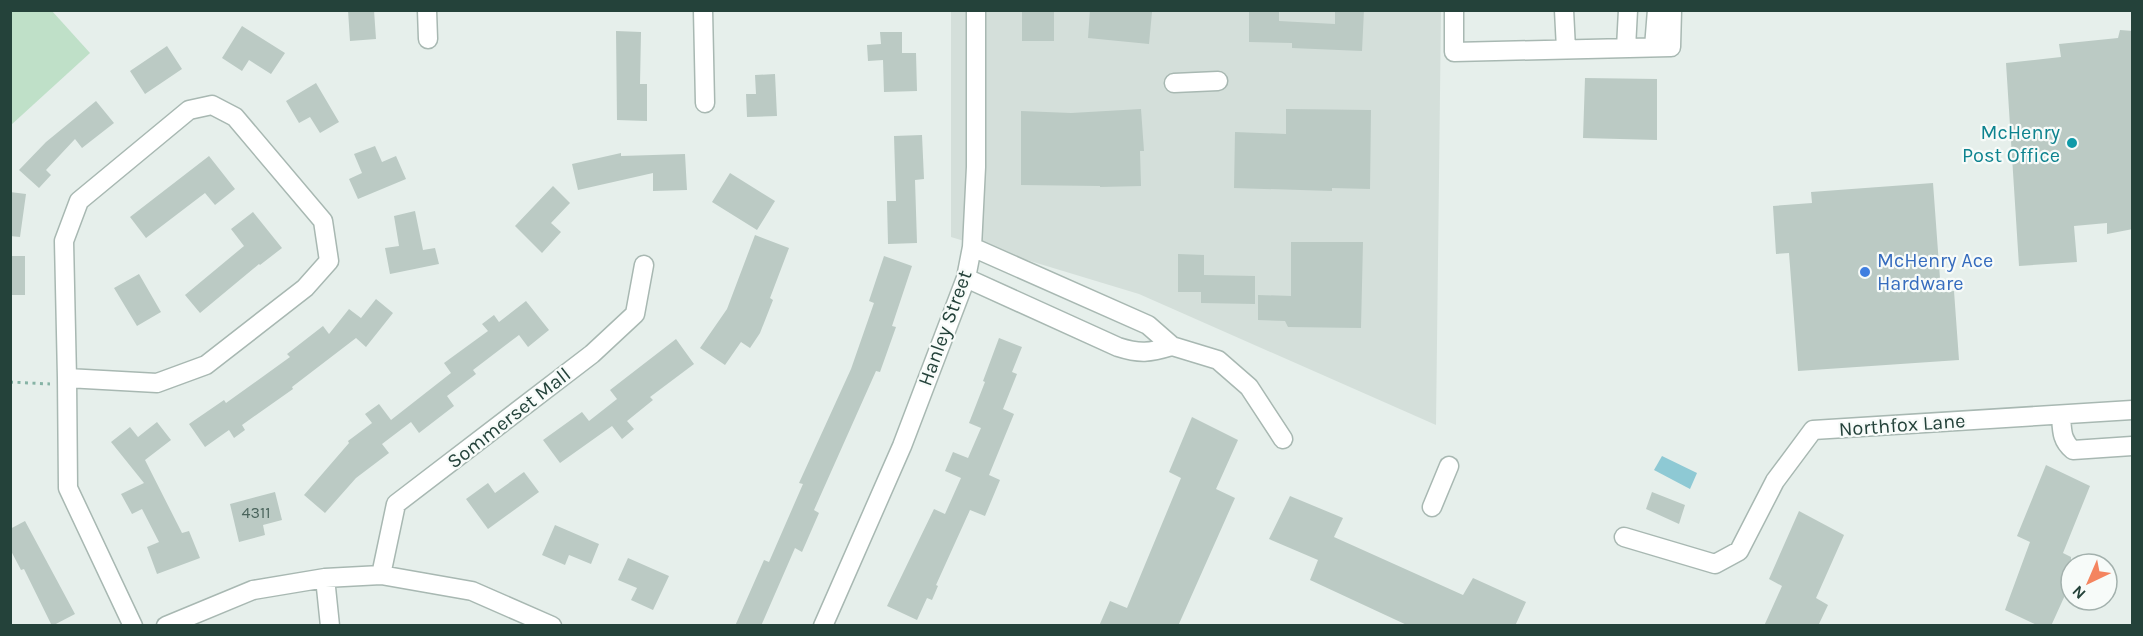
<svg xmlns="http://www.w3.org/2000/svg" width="2143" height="636" viewBox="0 0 2143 636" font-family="Karla,sans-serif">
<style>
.built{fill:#d4dfda}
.green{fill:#bfe0c8}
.water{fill:#8ec9d4}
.building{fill:#bbcac4}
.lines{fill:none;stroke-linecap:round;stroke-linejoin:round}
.minor-casing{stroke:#a8b8b2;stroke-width:21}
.path{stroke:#86b3a5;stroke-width:3;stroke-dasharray:3 4.5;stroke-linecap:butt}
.minor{stroke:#fff;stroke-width:18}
.culture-dot{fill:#0f9aa8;stroke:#f7fbf9;stroke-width:2}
.shop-dot{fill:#3f7fe0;stroke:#f7fbf9;stroke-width:2}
.labels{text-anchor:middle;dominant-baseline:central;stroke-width:4.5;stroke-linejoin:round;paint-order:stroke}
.number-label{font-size:16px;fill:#4a645c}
.culture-label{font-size:20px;fill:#0d838f;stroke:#f7fbf9;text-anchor:end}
.shop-label{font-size:20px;fill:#366cbe;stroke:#f7fbf9;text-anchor:start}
.street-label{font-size:20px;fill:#24423a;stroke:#f7fbf9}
</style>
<rect width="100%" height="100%" fill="#e6efeb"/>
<!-- built -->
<path class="built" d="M951 11H1441L1436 425 1139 294 951 237Z"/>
<!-- green -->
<path class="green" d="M11 10 52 11 90 53 11 125Z"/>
<!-- water -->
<path class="water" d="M1662 456 1697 473 1690 489 1654 470Z"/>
<!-- building -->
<path class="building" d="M348 10H374L376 39 350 41Z
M1022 10H1054V41H1022Z
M1090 10 1152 12 1149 44 1088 38Z
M1249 10H1279V21L1335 24V10H1364L1362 51 1292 48V43L1249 42Z
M242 26 285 53 271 74 249 60 242 71 222 58Z
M2120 30 2133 31V229L2107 234V223L2074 226 2077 262 2019 266 2006 63 2061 57 2059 44 2118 38Z
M616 31 641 32 640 84H647V121L617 120Z
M880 32H902V53H916L917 91 884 92 883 60 868 61 867 45 881 44Z
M167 46 182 69 145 94 130 71Z
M775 74 777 116 747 117 746 94H756L755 75Z
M1585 78 1657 79V140L1583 138Z
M316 83 339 122 320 133 310 117 299 123 286 101Z
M96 101 114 123 82 148 75 139 46 170 51 175 39 188 19 170 46 142Z
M1141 109 1144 151H1140L1141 186 1100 187V186L1021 185V111L1071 113Z
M1286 109 1371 110 1370 189 1332 188V191L1234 188 1235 132 1286 134Z
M922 135 924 179 915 180 917 243 888 244 887 201H896L894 136Z
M375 146 382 162 396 156 406 179 358 199 349 179 362 173 354 154Z
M621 153V156L685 154 687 190 653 191V173L578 190 572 164Z
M209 156 235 189 215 205 205 193 146 238 130 217Z
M730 173 775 201 757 230 712 202Z
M1933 183 1941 292 1954 291 1959 360 1798 371 1789 253 1776 254 1773 206 1812 203 1811 192Z
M553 186 570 203 551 223 561 232 542 253 515 226Z
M10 192 26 194 20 237 10 236Z
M415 211 423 250 435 248 439 264 390 274 385 248 399 246 394 216Z
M253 212 282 248 260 265 259 264 200 313 185 295 244 246 231 229Z
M755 235 789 248 770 298 773 300 760 333 750 348 741 342 725 365 700 348 727 309Z
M1291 242H1363L1361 328 1288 327 1285 321 1258 320V295L1291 296Z
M1178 254 1204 255V275L1255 276V304L1201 303V292H1178Z
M10 256H25V295H10Z
M884 256 912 266 892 326 896 327 880 372 876 371 814 510 819 513 802 552 795 548 761 626H735L764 560 769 562 803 484 799 483 851 369 874 303 869 301Z
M139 274 161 312 137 326 114 288Z
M376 299 393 313 366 347 356 338 292 387 293 389 242 425 245 430 234 438 229 430 205 447 189 424 224 400 226 403 290 357 287 354 323 326 329 334 349 309 361 318Z
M526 301 549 330 528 347 519 335 473 370 476 374 447 396 454 406 419 433 411 422 382 444 389 453 356 478 325 513 304 495 349 443 348 441 372 423 365 414 379 404 391 420 451 373 444 363 488 331 482 324 494 315 499 322Z
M999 338 1022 347 1012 372 1017 374 1003 409 1014 414 989 475 1000 480 985 516 970 510 936 585 938 586 932 600 927 598 917 620 887 606 934 509 945 514 961 478 945 471 953 452 968 458 981 428 969 423 985 382 983 381Z
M676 339 694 364 650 397 653 400 627 421 634 429 622 439 612 426 560 463 543 440 582 412 589 421 617 399 610 390Z
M1192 417 1238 440 1216 489 1235 498 1178 626H1099L1110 601 1127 608 1181 478 1169 472Z
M157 422 171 440 145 460 182 533 189 531 200 558 157 574 147 547 159 542 142 509 132 514 121 494 144 483 111 442 130 427 138 437Z
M2046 465 2090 486 2063 553 2071 557V582L2051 626H2039L2005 610 2030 542 2017 536Z
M524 472 539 492 488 529 466 499 488 483 495 493Z
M275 492 282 520 263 525 265 535 239 542 230 504Z
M1652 492 1685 505 1679 524 1646 509Z
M1290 496 1343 518 1334 537 1463 595 1473 578 1526 602 1515 626H1409L1310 580 1318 560 1269 539Z
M1799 511 1844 535 1816 598 1828 605 1818 626H1764L1782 586 1769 579Z
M25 521 75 614 52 626 24 569 21 570 10 549V529Z
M555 525 599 544 591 564 569 555 565 565 542 555Z
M628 558 669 576 653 610 631 600 637 588 618 580Z"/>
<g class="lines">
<defs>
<path id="minor" d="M427 10 428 39
M703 10 705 103
M1454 10V52L1671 47 1672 10
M1564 10 1566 49
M1654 47 1657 10
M1626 48 1628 10
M1174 83 1218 81
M212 105 235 117 323 221 329 261 305 288 206 365 157 383 67 378 64 241 79 201 189 110Z
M972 247 1148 325 1172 346 1218 360 1249 387 1283 439
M966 278 1118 347C1140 354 1149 353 1172 346
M67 378 68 488 133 626
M2061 415C2062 430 2061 440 2073 450L2132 446
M1432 507 1449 466
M1624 537 1715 564 1739 551 1775 481 1813 430 2132 410
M381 575 396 504 592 354 635 314 644 265
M325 578 330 626
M166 626 253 590 325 578 381 575 472 591 552 626
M823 626 902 446 966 278 972 247 976 167V10"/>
</defs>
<!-- minor casing -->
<use href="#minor" class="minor-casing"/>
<!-- path -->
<path class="path" d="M10 382 50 384"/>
<!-- minor -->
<use href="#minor" class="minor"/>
</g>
<!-- markers -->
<circle class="culture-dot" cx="2072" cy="143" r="6"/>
<circle class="shop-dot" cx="1865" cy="272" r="6"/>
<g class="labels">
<!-- number labels -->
<g class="number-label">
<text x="256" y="512">4311</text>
</g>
<!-- culture labels -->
<g class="culture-label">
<text x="2060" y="132">McHenry<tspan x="2060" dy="23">Post Office</tspan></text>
</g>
<!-- shop labels -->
<g class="shop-label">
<text x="1877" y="260">McHenry Ace<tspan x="1877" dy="23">Hardware</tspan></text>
</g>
<!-- street labels -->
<g class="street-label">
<text transform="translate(945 328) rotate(-70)">Hanley Street</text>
<text transform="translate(509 418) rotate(-38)">Sommerset Mall</text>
<text transform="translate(1902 425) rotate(-4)">Northfox Lane</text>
</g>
</g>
<!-- border -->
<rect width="2143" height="636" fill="none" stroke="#24423a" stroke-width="24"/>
<!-- north arrow -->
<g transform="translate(2089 582) rotate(224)"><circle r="28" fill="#f7fbf9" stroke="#a3b1ad" stroke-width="1.5"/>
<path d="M0-4.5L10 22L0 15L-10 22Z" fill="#f4845f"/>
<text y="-9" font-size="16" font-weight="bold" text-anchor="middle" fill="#24423a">N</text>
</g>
</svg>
